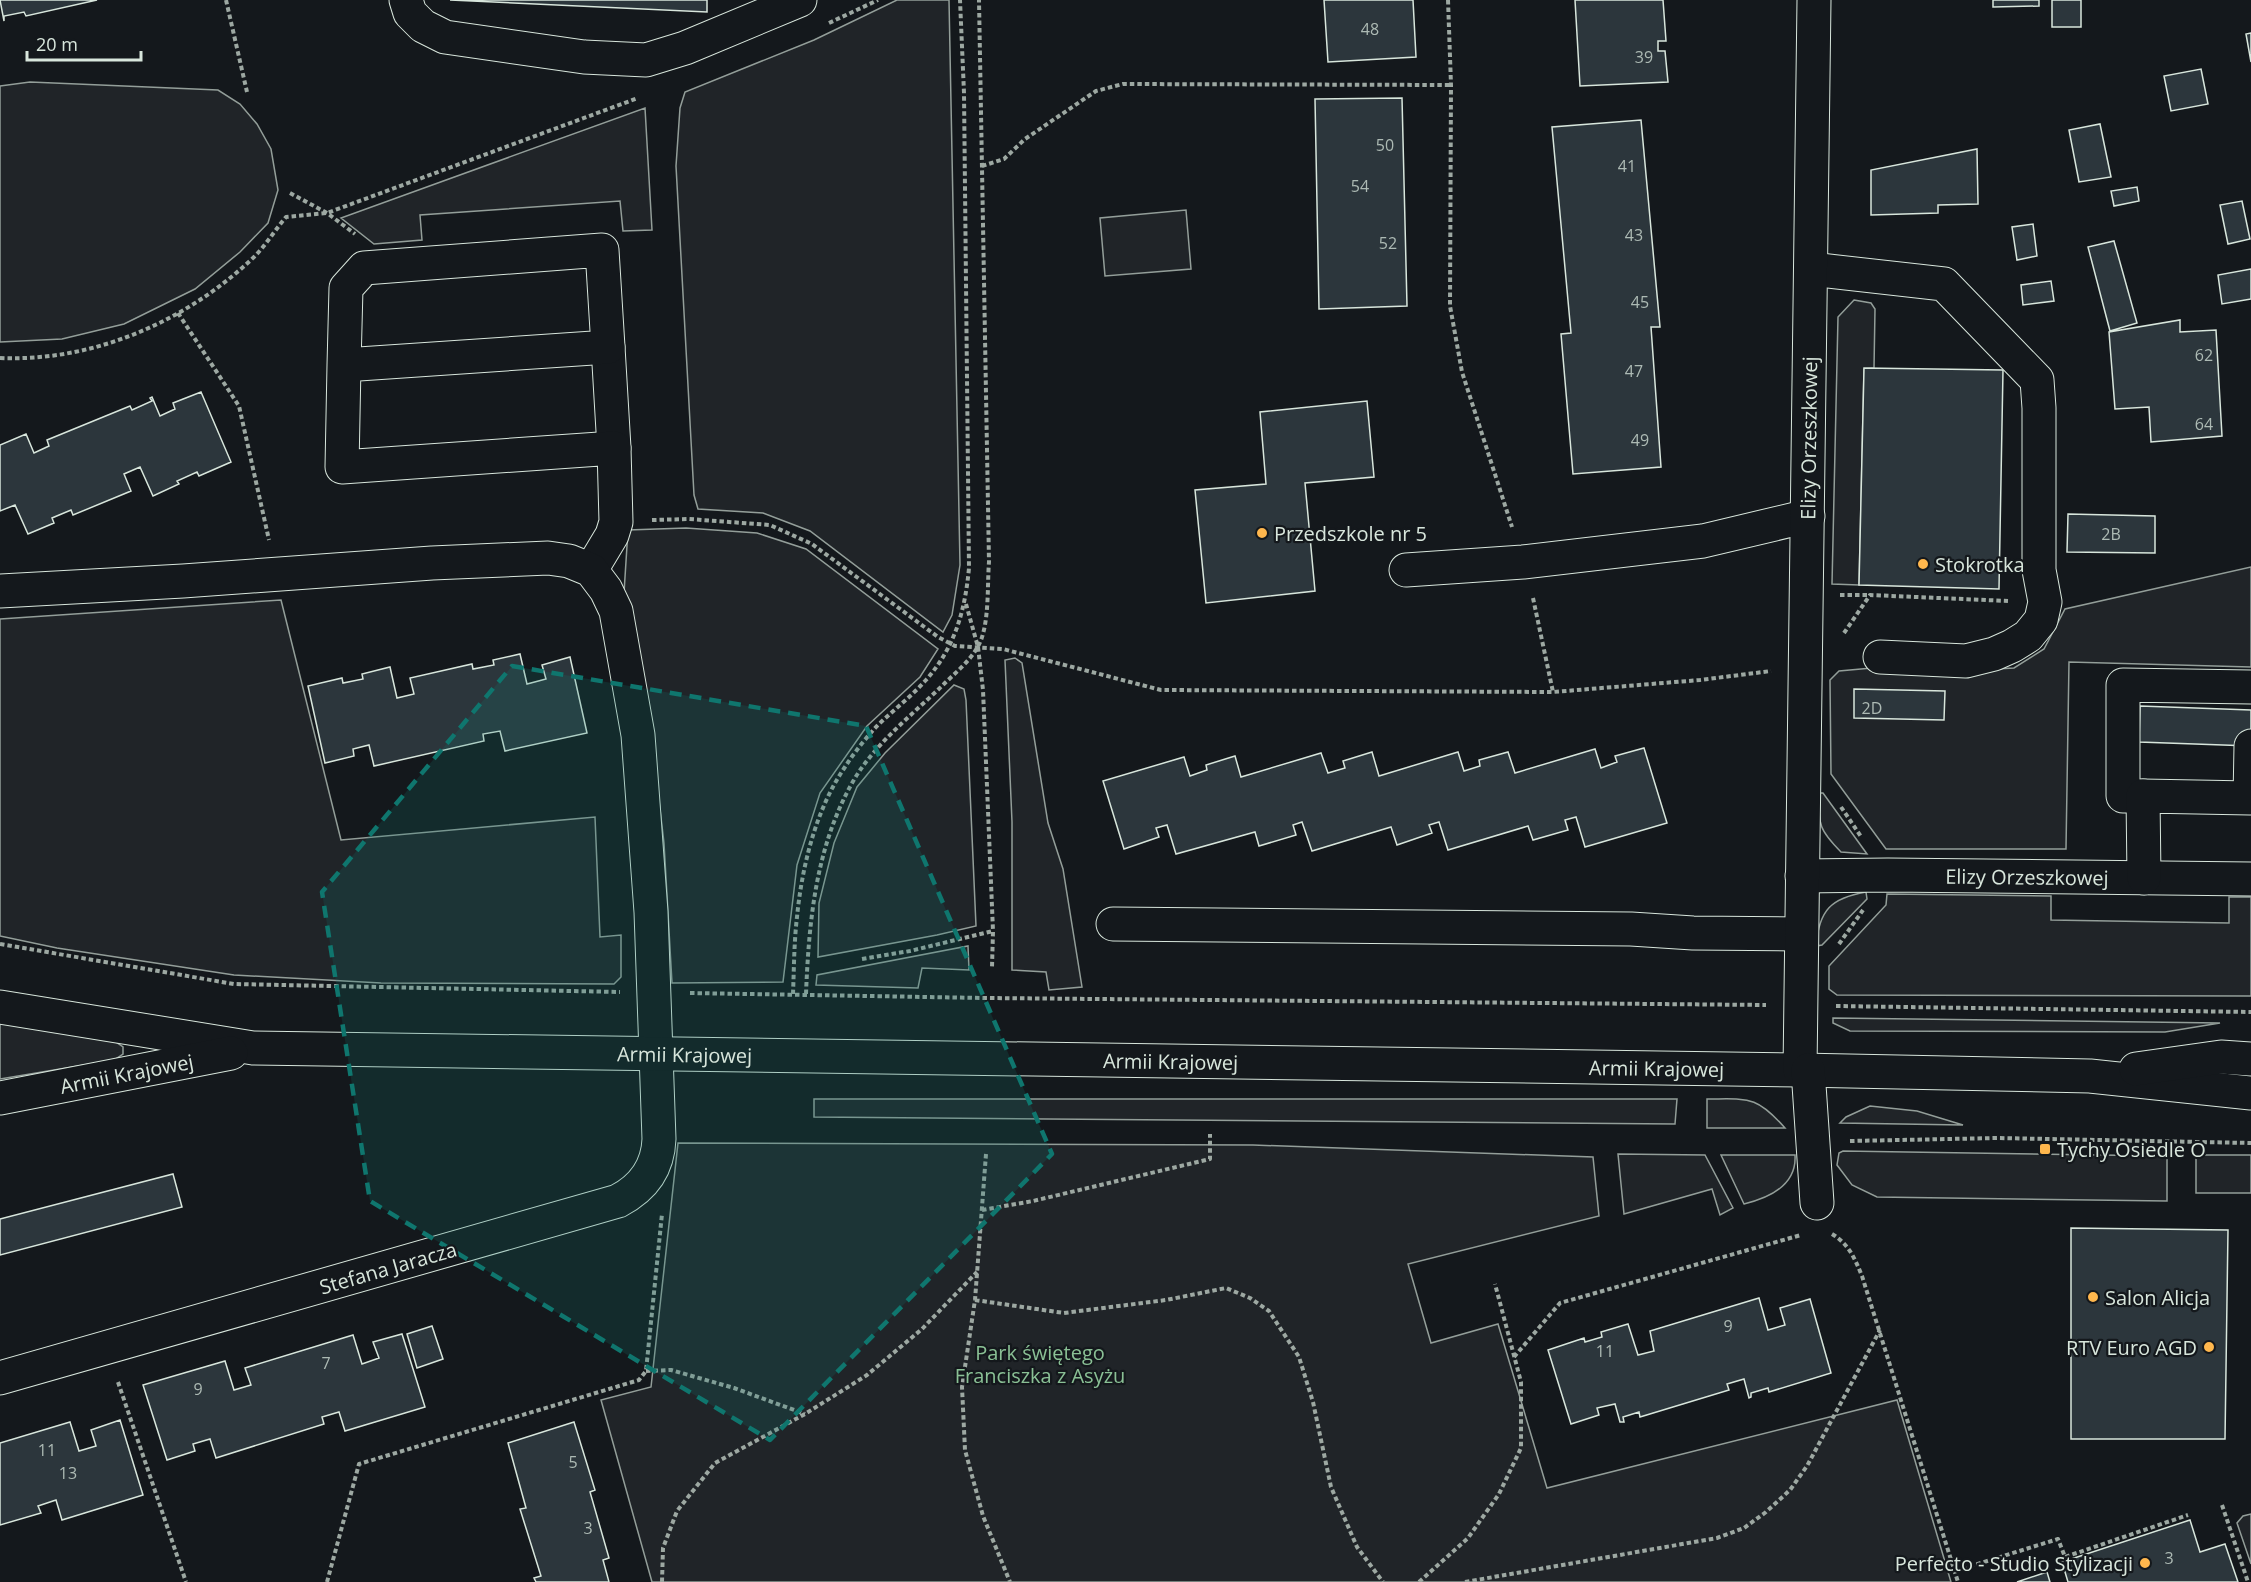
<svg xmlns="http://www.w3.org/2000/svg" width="2251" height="1582" viewBox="0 0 2251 1582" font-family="'Open Sans',sans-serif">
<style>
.green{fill:#202428;stroke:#939e99;stroke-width:1.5}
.building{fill:#2c363c;stroke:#d8e6dc;stroke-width:1.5}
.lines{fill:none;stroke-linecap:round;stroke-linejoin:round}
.minor-casing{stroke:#d8e6dc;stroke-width:35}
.path{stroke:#9da8a2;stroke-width:4;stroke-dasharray:4.5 3;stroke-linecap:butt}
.minor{stroke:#14181c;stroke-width:33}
.marked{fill:#0f766e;fill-opacity:0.2;stroke:#0f766e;stroke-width:4.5;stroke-dasharray:12 8;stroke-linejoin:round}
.poi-dot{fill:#ffb74d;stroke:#14181c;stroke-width:2}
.labels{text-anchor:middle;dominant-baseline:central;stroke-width:4.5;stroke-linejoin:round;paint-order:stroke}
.number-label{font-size:16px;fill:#adbab4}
.street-label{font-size:20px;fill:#d8e6dc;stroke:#14181c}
.poi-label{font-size:20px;fill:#d8e6dc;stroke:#14181c;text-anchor:start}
.park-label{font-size:20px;fill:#8ac095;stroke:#14181c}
</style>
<rect width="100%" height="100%" fill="#14181c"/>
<!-- green -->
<path class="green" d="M897 0H949L960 565 952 615 943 632 810 531 763 513 698 509 694 495 676 166 680 108 685 92 814 40Z
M30 82 218 90 240 104 257 124 271 149 278 190 268 223 240 252 195 289 124 324 62 339 0 342V86Z
M645 108 652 230 623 231 620 201 420 215 422 240 374 244 341 218Z
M1186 210 1191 269 1105 276 1100 218Z
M1854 300 1871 303 1875 309 1874 368 1864 369 1859 585 1832 584 1838 317Z
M686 528 757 533 806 549 938 649 920 677 867 726 820 793 797 865 783 982 672 983 664 843 648 707 624 593 628 530Z
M2251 567V667L2069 662 2066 849H1886L1831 774 1830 680 1839 671 1872 668 1976 670 2014 668 2044 649 2065 609Z
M281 600 341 840 595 817 600 937 621 935V977L614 984 381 983 234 975 57 948 0 936V619Z
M1015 658 1022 663 1048 823 1063 869 1082 987 1049 990 1046 972 1012 970V822L1005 660Z
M954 685 964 689 966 700 976 926 937 935 818 957 819 903 834 843 857 787 885 753Z
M1819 793H1823L1867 854 1841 852C1818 829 1819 825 1819 793Z
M1866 892 1867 899 1822 945 1816 946C1819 910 1831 898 1866 892Z
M1887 894 2051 896V920L2229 923V897H2251V996L1837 995 1829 989V966L1886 905Z
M968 946 969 970 922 968 918 988 816 985 817 975Z
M1833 1018 2220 1023 2165 1032 1850 1031 1833 1023Z
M0 1019 113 1040 123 1047V1054L114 1060 0 1079Z
M814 1099H1677L1675 1124 814 1117Z
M1707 1099C1748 1099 1756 1095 1785 1128H1707Z
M1870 1106 1917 1111 1963 1125 1840 1123 1846 1117Z
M678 1143 1253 1145 1593 1157 1599 1216 1408 1264 1431 1343 1498 1324 1547 1488 1897 1400 1951 1582H652L601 1400 651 1387Z
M1843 1151 2167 1156V1201L1877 1197 1852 1185 1837 1165 1839 1153Z
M1618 1154 1705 1155 1733 1208 1720 1215 1712 1189 1624 1214Z
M1721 1155H1795C1797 1185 1769 1198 1744 1204Z
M2196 1155H2251V1193H2196Z
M2251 1514V1564L2237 1523 2243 1516Z"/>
<!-- building -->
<path class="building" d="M0 0H97L26 16 24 12 4 16V21Z
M450 0H707V12Z
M1324 0H1413L1416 57 1328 62Z
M1575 0H1663L1666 41H1658V51H1665L1668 82 1580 86Z
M1993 0H2039V6L1993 7Z
M2052 0H2081V27H2052Z
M2251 33V62L2246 34Z
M2201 69 2208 104 2171 111 2164 76Z
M1315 99 1402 98 1407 306 1319 309Z
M1641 120 1660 327H1651L1661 467 1573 474 1561 334 1571 333 1552 127Z
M2100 124 2111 177 2079 182 2069 130Z
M1977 149 1978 204 1938 205V213L1871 215V170Z
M2137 187 2139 201 2114 206 2111 191Z
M2242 201 2250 239 2228 244 2220 205Z
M2033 224 2037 256 2017 260 2012 227Z
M2114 241 2137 323 2110 331 2088 247Z
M2251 269V299L2222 304 2218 275Z
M2051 281 2054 301 2023 305 2021 285Z
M2180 320V332L2216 330 2222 436 2151 442 2149 407 2115 409 2109 332Z
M1864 368 2003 370 1999 589 1859 585Z
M201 392 231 462 199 476 197 472 177 481 179 484 153 496 140 467 124 474 131 491 73 515 71 510 52 518 54 523 28 534 15 505 0 511V445L26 434 34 453 49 446 47 440 130 406 132 410 152 401 150 398 152 397 160 416 175 409 173 403Z
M1367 401 1374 477 1305 483 1315 591 1206 603 1195 490 1266 484 1260 412Z
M2068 514 2155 516V553L2067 552Z
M520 654 527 684 546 679 542 665 570 657 587 733 505 751 500 731 483 734 484 741 374 766 369 745 353 749 354 756 325 763 308 686 342 678 343 683 363 679 362 674 390 667 397 698 414 694 410 678 472 664 473 669 494 665 493 660Z
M1854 689 1945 691 1944 720 1854 718Z
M2140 706 2251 710V746L2139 742Z
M1644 748 1667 823 1585 847 1576 817 1565 820 1568 830 1533 840 1528 826 1448 850 1439 822 1429 825 1432 833 1397 845 1391 827 1312 851 1302 822 1293 825 1296 835 1259 846 1255 832 1176 854 1167 825 1156 828 1159 837 1124 849 1103 781 1184 757 1190 776 1207 770 1206 765 1235 756 1241 777 1321 753 1328 773 1345 768 1343 761 1372 752 1379 776 1458 752 1464 771 1480 766 1479 760 1508 752 1515 773 1595 749 1601 768 1617 762 1615 756Z
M173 1174 182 1207 0 1255V1219Z
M2071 1228 2228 1230 2225 1439H2071Z
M1759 1298 1768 1330 1785 1325 1780 1308 1810 1299 1831 1373 1769 1392 1768 1388 1751 1393V1397L1749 1398 1744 1379 1727 1384 1729 1390 1640 1417 1639 1412 1623 1417 1624 1422H1620L1615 1404 1597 1408 1599 1415 1571 1424 1548 1350 1584 1338 1585 1342 1602 1337 1601 1332 1628 1324 1638 1355 1654 1351 1650 1331Z
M432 1326 443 1359 417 1368 407 1334Z
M402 1334 425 1407 345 1431 339 1412 322 1417 324 1424 216 1458 210 1439 193 1444 195 1451 167 1460 143 1385 225 1361 234 1390 251 1385 245 1368 353 1335 362 1364 379 1358 373 1342Z
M120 1420 143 1495 62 1520 56 1500 38 1506 41 1513 0 1525V1443L70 1422 79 1451 96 1446 91 1430Z
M574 1422 595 1490 590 1492 609 1558 603 1560 609 1582H536L534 1578 541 1576 520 1509 526 1508 508 1443Z
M2190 1520 2200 1552 2225 1544 2238 1582H2068L2062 1562Z
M2047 1572 2050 1582H2017Z"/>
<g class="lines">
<defs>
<g id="minor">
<path d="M406 0 410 13 423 26 445 37 584 57 646 60 685 48 800 0"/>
<path d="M1811 269 1944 284 2037 380 2039 408V570L2045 602 2041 620 2028 636 2012 646 1994 654 1966 661 1880 657"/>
<path d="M608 347 614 448"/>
<path d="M344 365 346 288 364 268 602 250 608 347 344 365 342 467 614 448 616 522 612 535 591 570"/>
<path d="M1406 570 1523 562 1703 541 1808 516"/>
<path d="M0 591 183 581 432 563 548 558 569 561 591 570 606 590 616 611 638 735 651 912 659 1139C658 1168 643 1188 618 1201L0 1378"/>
<path d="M2143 796H2123V685L2251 687"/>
<path id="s1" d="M1802 876 1888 875 2251 879"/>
<path d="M2144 878 2143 796 2250 798 2251 746"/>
<path d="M1113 924 1631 929 1693 933 1801 934"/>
<path id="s2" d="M0 1007 253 1048 1800 1070 2090 1076 2251 1093"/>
<path d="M2136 1069 2221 1057 2251 1059"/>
<path id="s3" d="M1800 1070 1814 0"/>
<path d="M1808 1070 1817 1203"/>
<path id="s4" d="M0 1098 231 1053"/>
</g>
</defs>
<!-- minor casing -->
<use href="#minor" class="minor-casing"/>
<!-- path -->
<path class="path" d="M226 0 247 92
M1448 0 1451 85 1450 306 1462 372 1512 527
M829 23 878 0
M982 166 1004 159 1025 139 1096 91 1123 84 1451 85
M290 193 327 213 355 234
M178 313 239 406 269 540
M0 358C94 362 187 321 254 257 266 245 275 230 286 217L327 213 638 98
M652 520 689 519 770 525 812 544 938 637 955 646 1003 649 1161 690 1553 692 1700 680 1771 671
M1840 595H1869
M1533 598 1553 692
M966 604 978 647 983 690 993 931 992 967
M1844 633 1870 595 2008 601
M1841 807 1862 838
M0 944 234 984 620 992
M1839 944 1863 910
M862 959 910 951 993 931
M690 993 986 998 1766 1005
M793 994C794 969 794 942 797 917 802 866 816 809 845 767 854 753 865 739 876 727 892 711 911 697 926 680 955 647 965 611 969 568L964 93 960 0
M806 994C809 919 816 844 855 778 877 742 913 714 943 685 954 674 969 662 977 648 990 628 987 586 989 562L979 0
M1836 1006 2251 1012
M1850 1141 1998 1138 2251 1143
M986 1154 975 1300 962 1387 965 1450 983 1516 1010 1582
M982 1210 1033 1201 1210 1159V1134
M1832 1234C1849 1244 1855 1259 1862 1276L1958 1582
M975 1300 1064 1313 1166 1300 1226 1288 1250 1298 1269 1311 1299 1357 1313 1402 1331 1487 1357 1547 1383 1582
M1514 1357 1560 1303 1801 1235
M646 1371 671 1370 734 1388 805 1414
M118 1382 186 1582
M2222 1505 2248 1582
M1955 1571 2058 1539 2065 1557 2188 1515
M327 1582 359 1464 639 1380 646 1371 662 1214
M662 1582 663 1548 677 1511 715 1463 805 1414 867 1375 922 1329 977 1272
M1419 1582 1468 1538 1499 1494 1521 1448V1382L1495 1284
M1465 1582 1717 1538 1744 1528 1766 1512 1790 1490 1807 1466 1880 1330"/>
<!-- minor -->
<use href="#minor" class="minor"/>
</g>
<!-- marked area -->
<path class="marked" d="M512 666 866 726 1052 1154 770 1440 370 1201 322 892Z"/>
<!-- markers -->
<g class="poi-dot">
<circle cx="1262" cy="533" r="6"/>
<circle cx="1923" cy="564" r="6"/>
<rect x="2039" y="1143" width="12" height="12" rx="3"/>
<circle cx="2093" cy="1297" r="6"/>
<circle cx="2209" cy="1347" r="6"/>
<circle cx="2145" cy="1563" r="6"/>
</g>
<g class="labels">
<!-- number labels -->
<g class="number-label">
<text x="1370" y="29">48</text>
<text x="1644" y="57">39</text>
<text x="1385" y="145">50</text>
<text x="1627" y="166">41</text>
<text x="1360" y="186">54</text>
<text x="1634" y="235">43</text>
<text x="1388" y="243">52</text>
<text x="1640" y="302">45</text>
<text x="2204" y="355">62</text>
<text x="1634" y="371">47</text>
<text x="2204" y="424">64</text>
<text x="1640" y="440">49</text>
<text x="2111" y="534">2B</text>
<text x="1872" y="708">2D</text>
<text x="1728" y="1326">9</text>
<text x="1605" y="1351">11</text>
<text x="326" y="1363">7</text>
<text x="198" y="1389">9</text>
<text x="47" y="1450">11</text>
<text x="573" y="1462">5</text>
<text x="68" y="1473">13</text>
<text x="588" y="1528">3</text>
<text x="2169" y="1558">3</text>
</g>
<!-- street labels -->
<g class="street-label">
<text stroke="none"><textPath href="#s3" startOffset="632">Elizy Orzeszkowej</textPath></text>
<text stroke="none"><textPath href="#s1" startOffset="225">Elizy Orzeszkowej</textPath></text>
<text stroke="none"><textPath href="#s2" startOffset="688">Armii Krajowej</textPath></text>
<text stroke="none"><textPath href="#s2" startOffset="1174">Armii Krajowej</textPath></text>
<text stroke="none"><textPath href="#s2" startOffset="1660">Armii Krajowej</textPath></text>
<text stroke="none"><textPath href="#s4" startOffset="129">Armii Krajowej</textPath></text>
<text transform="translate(388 1268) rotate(-16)">Stefana Jaracza</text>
</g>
<!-- poi labels -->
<g class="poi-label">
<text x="1274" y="533">Przedszkole nr 5</text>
<text x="1935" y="564">Stokrotka</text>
<text x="2057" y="1149">Tychy Osiedle O</text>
<text x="2105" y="1297">Salon Alicja</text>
<text x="2197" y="1347" text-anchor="end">RTV Euro AGD</text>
<text x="2133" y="1563" text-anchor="end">Perfecto - Studio Stylizacji</text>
</g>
<!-- park labels -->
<g class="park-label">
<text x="1040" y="1352">Park świętego<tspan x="1040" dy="23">Franciszka z Asyżu</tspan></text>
</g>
</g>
<!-- scale -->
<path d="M27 51v9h114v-9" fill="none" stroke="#d8e6dc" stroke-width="3"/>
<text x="36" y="51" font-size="18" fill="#d8e6dc" stroke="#14181c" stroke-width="4.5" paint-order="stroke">20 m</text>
</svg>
